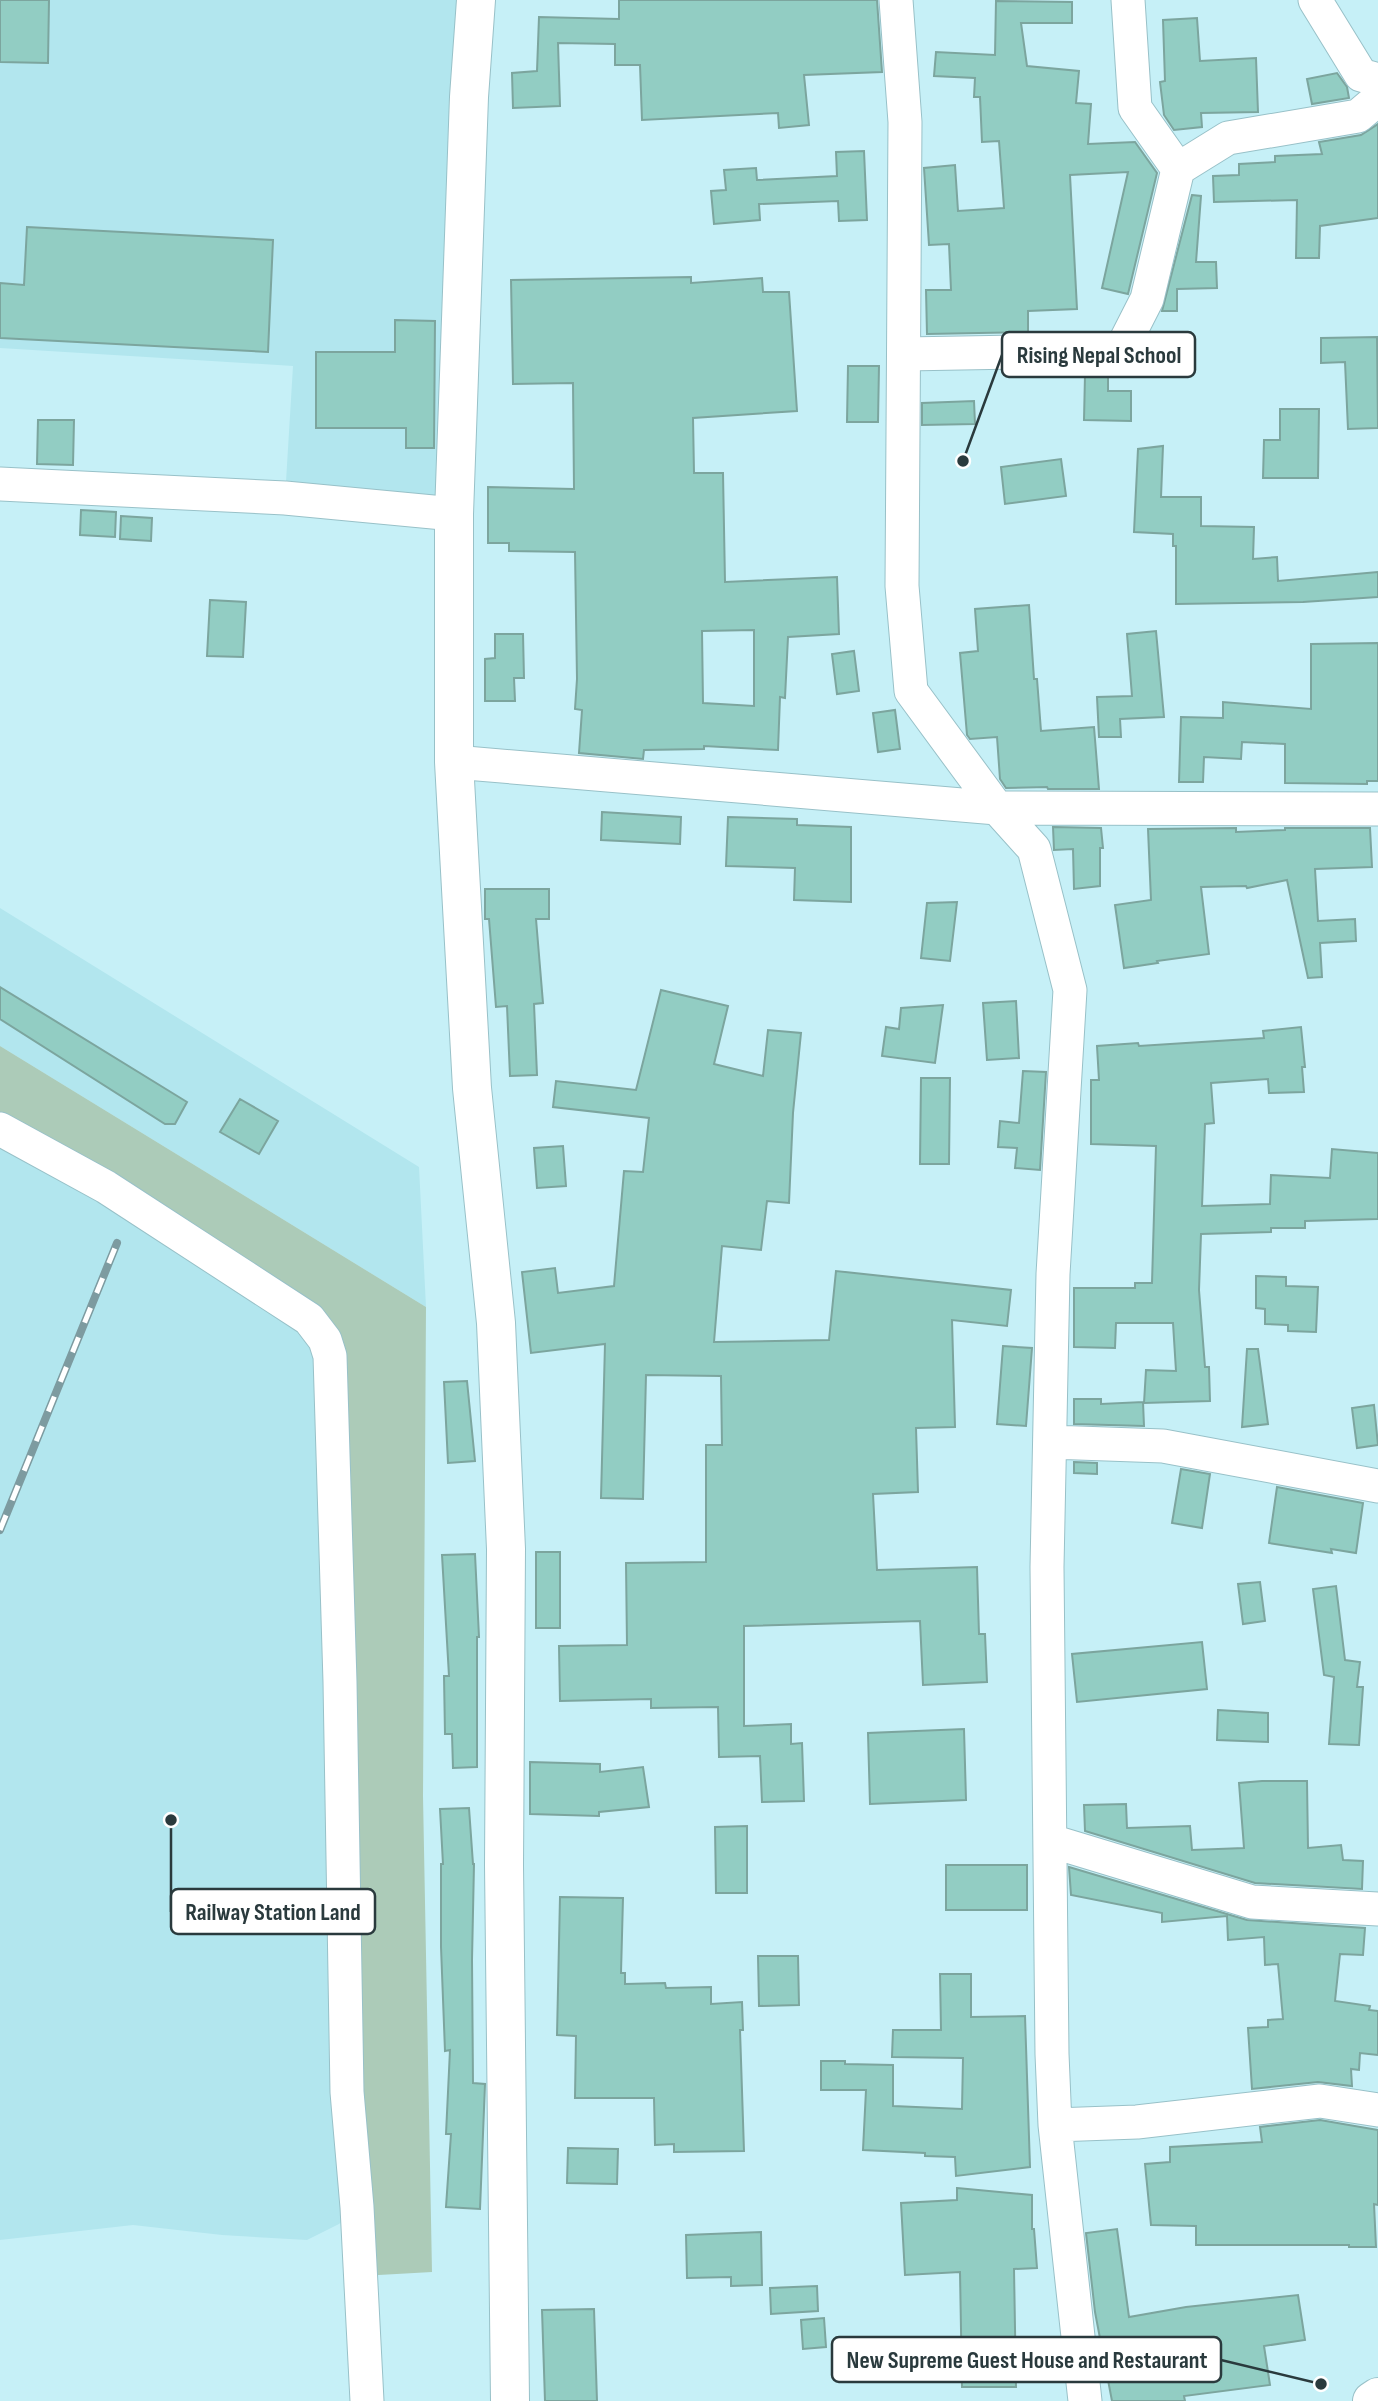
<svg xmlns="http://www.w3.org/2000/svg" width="1378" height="2401" viewBox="0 0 1378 2401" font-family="'Sofia Sans Condensed',sans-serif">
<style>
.built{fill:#b2e6ee}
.green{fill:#accbb8}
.building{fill:#92cdc3;stroke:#7ca59e;stroke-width:2;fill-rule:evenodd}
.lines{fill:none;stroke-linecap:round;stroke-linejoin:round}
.street-casing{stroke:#98c1c8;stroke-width:35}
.primary-casing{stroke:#98c1c8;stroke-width:40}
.street{stroke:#fff;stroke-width:33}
.primary{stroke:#fff;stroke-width:38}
.rail-casing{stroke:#7d9ba0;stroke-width:8}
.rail{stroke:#fff;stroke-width:5;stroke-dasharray:16;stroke-linecap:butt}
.leader{fill:none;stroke:#2a3a3d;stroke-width:2.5}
.callout-dot{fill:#2a3a3d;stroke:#fff;stroke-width:2.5}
.callout{fill:#fff;stroke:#2a3a3d;stroke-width:2.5}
.callout-label{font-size:24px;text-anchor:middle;font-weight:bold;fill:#2a3a3d}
</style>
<rect width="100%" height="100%" fill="#c6f0f7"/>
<!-- built -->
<path class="built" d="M0 0H484L457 506 285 498 293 366 0 348Z
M0 908 419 1167 426 1307 0 1046Z
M0 1129 325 1340 357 2207 339 2224 307 2240 222 2235 133 2225 0 2240Z"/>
<!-- green -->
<path class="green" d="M0 1046 426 1307 423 1796 432 2272 361 2276 325 1340 0 1129Z"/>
<!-- building -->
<path class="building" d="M0 0H49L48 63 0 62Z
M619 0H877L882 72 804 75 809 125 779 128 778 113 642 120 640 65H615V44L558 43 560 106 513 108 512 73 537 71 539 17 619 19Z
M996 1 1072 2V23H1021L1027 66 1079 71 1076 103 1091 104 1088 144 1135 142 1157 173 1128 294 1102 288 1128 172 1070 175 1077 309 1028 311V332L927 334 926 290H951L949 244 929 245 924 168 955 165 958 211 1004 208 999 141 982 142 980 97H974L975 78 934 76 936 52 995 55Z
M1197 18 1200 61 1256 58 1258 112 1201 113 1202 127 1174 130 1164 115 1160 82 1165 81 1163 20Z
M1337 73 1347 87 1349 98 1312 104 1307 79Z
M1378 124V218L1320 226 1319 258H1296L1297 200 1214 202 1213 176 1239 175V164L1275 162V156L1322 154 1319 142 1361 135Z
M864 151 867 220 839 221 838 201 759 204 760 220 714 224 711 191 726 190 724 170 756 168 757 180 837 176 836 152Z
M1192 195 1201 196 1196 262H1216L1217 288 1177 289V311H1162Z
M27 227 273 240 268 352 0 338V283L24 285Z
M691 277V283L762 278 763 292H789L797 411 693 418 694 473H723L725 582 837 577 839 634 788 637 785 698 780 697 778 750 704 746V749L644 750 643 759 579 753 582 710 575 709 577 679 575 552 509 551V543H488V487L574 489 573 383 513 384 511 280ZM754 630V706L703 703 702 631Z
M395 320 435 321 434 448H406V428H316V352H395Z
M1377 337 1378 428 1348 429 1345 362 1321 363V338Z
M848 366H879L878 422H847Z
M1085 375 1108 376V391H1131V421L1084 420Z
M974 401 975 424 922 425V403Z
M1280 409H1319L1318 478H1263L1264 440H1280Z
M38 420H74L73 465 37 464Z
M1163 446 1161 497H1201V526L1254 527 1253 559 1277 557 1278 581 1378 572V597L1303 602 1176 604V546H1173V534L1134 532 1138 449Z
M1061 459 1066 496 1005 504 1001 467Z
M81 510 116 512 115 537 80 535Z
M121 516 152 518 151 541 120 539Z
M210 600 246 602 243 657 207 656Z
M1029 605 1034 679H1037L1041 731 1094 727 1099 789H1048L1047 787 1006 788 1000 779 997 737 970 739 967 735 960 653 978 651 975 609Z
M1156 631 1164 717 1120 719 1121 737H1099L1097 697 1132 696 1127 634Z
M495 634H523L524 678H514L515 701H485V659L495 658Z
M1378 643V781H1367V784L1285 783V744L1242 742 1241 759 1204 757 1203 782H1179L1181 717 1223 718V702L1311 709V644Z
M854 651 859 691 837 694 832 654Z
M895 710 900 749 878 752 873 713Z
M602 812 681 817 680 844 601 840Z
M728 817 797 819V825L851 827V902L794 900 795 868 726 866Z
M1053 827 1101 828 1103 848H1100V886L1074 889 1073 849 1054 850Z
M1236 828V832L1285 830V828H1370L1372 867 1315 869 1318 921 1355 919 1356 941 1320 943 1322 977 1308 978 1287 880 1247 888 1246 886 1201 887 1209 954 1157 961 1158 963 1124 968 1115 905 1151 900 1148 829Z
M485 889H549V919H536L543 1003 534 1004 537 1075 510 1076 507 1006 496 1007 489 919H485Z
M957 902 950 961 921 958 927 903Z
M0 987 187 1102 175 1124H165L0 1019Z
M661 990 728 1006 714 1064 763 1076 768 1030 801 1033 793 1113 789 1203 767 1201 761 1250 722 1246 714 1342 829 1340 836 1271 1011 1290 1007 1326 952 1320 955 1427 916 1428 918 1492 873 1494 877 1570 977 1567 979 1634H985L987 1682 923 1685 920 1621 744 1626V1726L791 1724V1744L802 1743 804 1801 762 1802 760 1756 719 1757 718 1707 651 1708V1699L560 1701 559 1646 627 1645 626 1563 706 1562V1445H722L721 1376 646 1375 643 1499 601 1498 605 1344 531 1353 522 1272 555 1268 558 1293 614 1286 624 1171 643 1172 649 1118 553 1107 556 1081 636 1090Z
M1016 1001 1019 1058 987 1060 983 1003Z
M943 1005 935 1063 882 1056 886 1027 899 1029 901 1008Z
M1301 1027 1305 1067H1302L1304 1092 1269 1093 1268 1079 1211 1083 1214 1123 1205 1124 1202 1206 1270 1204 1271 1175 1330 1178 1332 1149 1378 1153V1219L1305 1221V1228H1271V1232L1201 1234 1199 1290 1205 1367H1209L1210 1401 1144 1403 1146 1370 1176 1371 1173 1323H1116L1115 1348 1074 1347V1288H1135V1283H1152L1156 1146 1091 1144V1080H1099L1097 1046 1138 1043 1139 1046 1264 1038 1263 1031Z
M1023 1071 1046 1072 1040 1170 1015 1168 1017 1148 998 1147 1000 1121 1019 1123Z
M921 1078H950L949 1164H920Z
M240 1099 278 1121 259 1154 220 1132Z
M563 1146 566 1186 537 1188 534 1148Z
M1256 1276 1286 1277V1286L1318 1287 1316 1332 1288 1331V1325L1265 1324V1309L1256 1308Z
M1003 1346 1032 1348 1026 1426 997 1424Z
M1247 1349H1258L1268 1424 1242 1427Z
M467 1381 475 1461 448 1463 444 1382Z
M1074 1399H1101V1404L1143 1402 1144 1426 1074 1424Z
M1374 1405 1378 1445 1357 1448 1352 1408Z
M1074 1462 1097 1463V1474L1074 1473Z
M1181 1469 1210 1474 1202 1528 1172 1523Z
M1277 1487 1363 1503 1356 1553 1331 1549 1332 1553 1269 1543Z
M536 1552H560V1628H536Z
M475 1554 479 1637H477V1767L453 1768 452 1734H445L444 1676H449L442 1555Z
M1260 1582 1265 1621 1243 1624 1238 1584Z
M1336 1586 1345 1660 1360 1662 1357 1687H1363L1359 1745 1329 1744 1334 1677 1324 1675 1313 1589Z
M1202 1642 1207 1689 1077 1702 1072 1654Z
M1218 1710 1268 1713V1742L1217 1740Z
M964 1729 966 1800 870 1804 868 1733Z
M530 1762 600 1764V1772L643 1767 649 1807 599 1812V1816L530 1814Z
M1262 1781H1307L1308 1848 1341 1845 1343 1860 1363 1861 1362 1889 1255 1883 1085 1831 1084 1805 1126 1804 1127 1828 1190 1826 1192 1850 1244 1848 1239 1783Z
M469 1808 473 1864H474L472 1960 473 2083 485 2084 480 2209 446 2207 451 2134H446L450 2050 445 2051 441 1947V1864H443L440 1809Z
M747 1826V1893H716L715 1827Z
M946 1865H1027V1910H946Z
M1069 1867 1247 1920 1365 1928 1363 1955 1340 1954 1335 2001 1370 2006 1369 2010 1378 2011V2055L1360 2053 1359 2070 1351 2069 1352 2086 1318 2082 1252 2089 1248 2028 1268 2027V2020L1283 2019 1278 1964 1265 1965 1264 1937 1228 1940 1227 1916 1162 1922V1913L1071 1895Z
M560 1897 623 1898 621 1973H625V1984L665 1983 666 1988 711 1987V2004L742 2002 743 2030H740L744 2151 674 2152V2144L655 2145 654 2098H575L576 2036 557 2035Z
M758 1956H798L799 2005 759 2006Z
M940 1974H971V2017L1025 2016 1030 2167 956 2176 955 2157 925 2156V2153L863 2150 866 2090H821V2061H845V2064L893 2065V2106L962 2109 963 2058 892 2057 893 2030H941Z
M1320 2120 1378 2130V2205L1374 2204 1376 2247H1349V2245H1196V2226L1151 2225 1145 2164 1170 2162V2147L1262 2142 1260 2127Z
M568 2148 618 2149 617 2184 567 2183Z
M957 2188 1032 2195V2229H1034L1037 2268 1014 2269 1016 2387H962L960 2272 905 2275 901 2203 957 2200Z
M1117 2229 1129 2317 1186 2307 1298 2295 1305 2340 1264 2346 1270 2385 1184 2396 1185 2401H1112L1095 2312 1086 2233Z
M761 2232 762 2285 731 2286V2277L687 2278 686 2235Z
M817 2286 818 2311 771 2314 770 2288Z
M594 2309 597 2401H545L542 2310Z
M824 2318 826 2347 803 2349 801 2320Z"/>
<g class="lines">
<defs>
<path id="street" d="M896 0 905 122 902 586 911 691 997 808 1034 849 1070 990 1053 1274 1047 1567 1052 2054 1055 2125 1085 2401
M1128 0 1135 108 1178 169
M1315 0 1361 75 1378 80
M905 354 1121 350 1147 299 1178 169 1228 138 1358 116 1378 99
M0 484 285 498 454 514
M454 762 997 808 1378 809
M0 1129 106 1187 309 1319 325 1340 330 1356 340 1682 347 2092 357 2207 367 2401
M1050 1442 1163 1446 1378 1486
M1051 1841 1252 1902 1378 1909
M1055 2125 1137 2122 1320 2101 1378 2110"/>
<path id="primary" d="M476 0 469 97 454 514V762L472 1088 496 1323 506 1549 504 1865 510 2401
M1372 2401 1378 2397"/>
</defs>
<!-- street casing -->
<use href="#street" class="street-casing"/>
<!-- primary casing -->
<use href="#primary" class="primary-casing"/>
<!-- street -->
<use href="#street" class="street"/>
<!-- primary -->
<use href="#primary" class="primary"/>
<defs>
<path id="rail" d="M0 1530 117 1243"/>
</defs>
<!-- rail casing -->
<use href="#rail" class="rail-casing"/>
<!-- rail -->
<use href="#rail" class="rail"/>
</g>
<!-- callouts -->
<path class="leader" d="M963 461L1002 355M171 1820L171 1912M1321 2384L1221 2360"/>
<g class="callout-dot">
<circle cx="963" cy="461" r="7"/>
<circle cx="171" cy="1820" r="7"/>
<circle cx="1321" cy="2384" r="7"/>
</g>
<g class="callout">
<rect x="1002" y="332" width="193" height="45" rx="7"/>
<rect x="171" y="1889" width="204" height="45" rx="7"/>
<rect x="832" y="2337" width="389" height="45" rx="7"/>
</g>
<g class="callout-label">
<text x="1099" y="363">Rising Nepal School</text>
<text x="273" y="1920">Railway Station Land</text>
<text x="1027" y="2368">New Supreme Guest House and Restaurant</text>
</g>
</svg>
